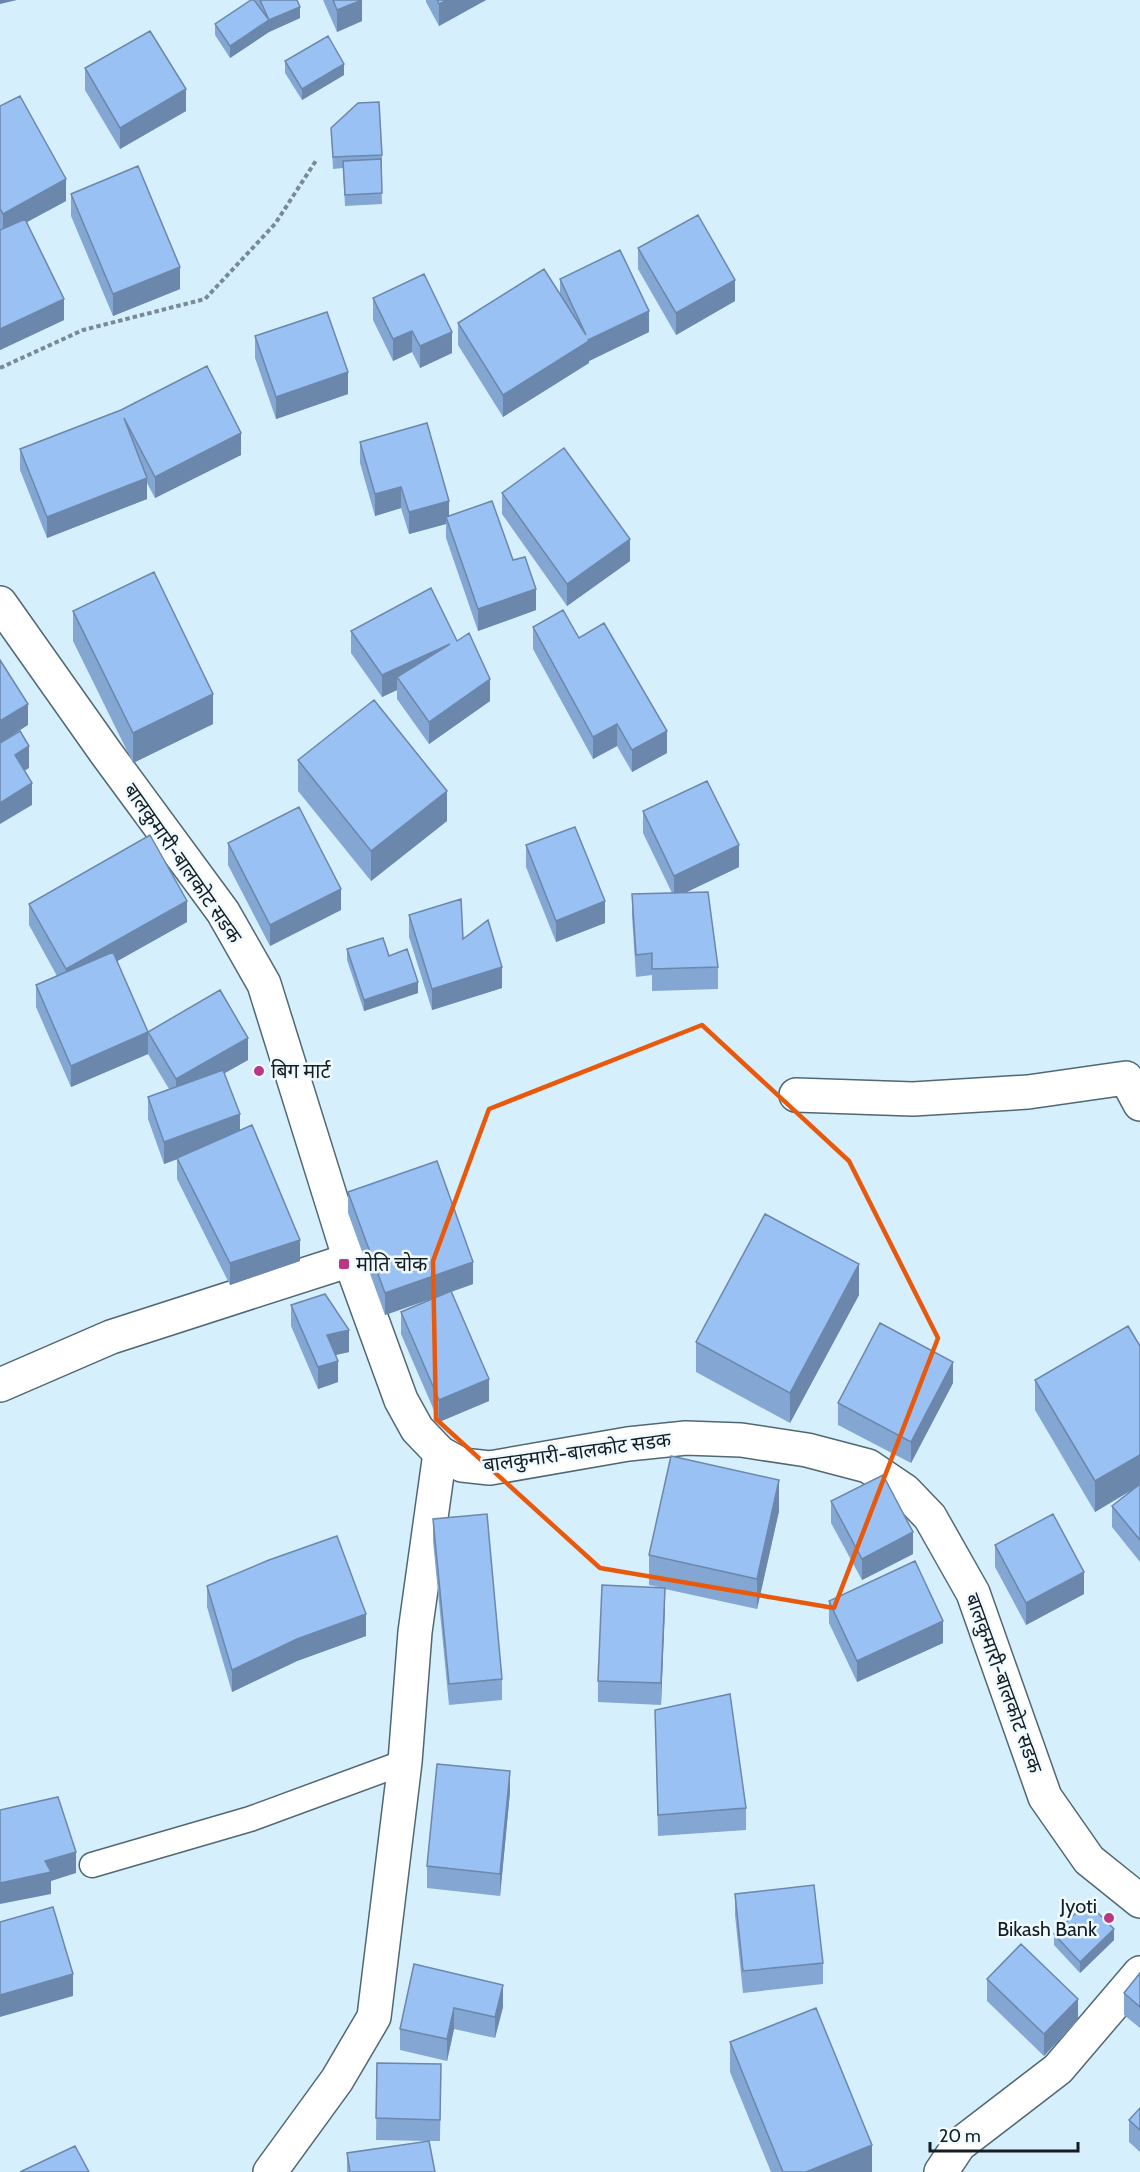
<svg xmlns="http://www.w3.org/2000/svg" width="1140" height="2172" viewBox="0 0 1140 2172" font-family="Cabin,'Noto Sans Devanagari',sans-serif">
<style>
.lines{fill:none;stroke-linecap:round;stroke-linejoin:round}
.service-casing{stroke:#516873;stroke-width:27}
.minor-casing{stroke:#516873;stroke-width:36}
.tertiary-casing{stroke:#516873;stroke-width:36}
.path{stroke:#788a93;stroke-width:4;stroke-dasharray:4.5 3;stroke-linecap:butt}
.service{stroke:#fff;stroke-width:24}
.minor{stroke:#fff;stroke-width:33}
.tertiary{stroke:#fff;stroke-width:33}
.wall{fill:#84a6d2}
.shaded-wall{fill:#6b87ab}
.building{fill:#99c1f4;stroke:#6b87ab;stroke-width:1.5}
.marked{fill:none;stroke:#e8590c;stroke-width:4.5;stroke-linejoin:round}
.poi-dot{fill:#b83883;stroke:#effaff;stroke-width:2}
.labels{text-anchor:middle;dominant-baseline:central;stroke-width:5;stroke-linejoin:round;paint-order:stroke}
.street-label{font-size:20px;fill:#141d22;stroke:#effaff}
.poi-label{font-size:20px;fill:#141d22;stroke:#effaff;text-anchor:start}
</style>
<rect width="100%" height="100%" fill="#d6effd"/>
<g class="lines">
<defs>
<path id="service" d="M92 1865 250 1819 405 1762"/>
<path id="minor" d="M796 1095 913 1099 1028 1092 1126 1078 1140 1104
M0 1385 111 1337 350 1260
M270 2172 337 2080 374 2017 405 1762 415 1632 440 1453
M941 2172 959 2145 1058 2069 1140 1973"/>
<path id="tertiary" d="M0 603 106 753 223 912 264 984 350 1260 401 1400 417 1429 440 1453 462 1465 490 1468 628 1444 686 1438 741 1440 807 1450 868 1466 905 1491 930 1517 973 1593 1045 1797 1089 1860 1140 1901"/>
</defs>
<!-- service casing -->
<use href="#service" class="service-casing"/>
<!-- minor casing -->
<use href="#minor" class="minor-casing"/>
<!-- tertiary casing -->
<use href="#tertiary" class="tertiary-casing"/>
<!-- path -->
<path class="path" d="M0 368 83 330 205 299 275 224 317 159"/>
<!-- service -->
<use href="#service" class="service"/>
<!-- minor -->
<use href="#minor" class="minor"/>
<!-- tertiary -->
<use href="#tertiary" class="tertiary"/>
</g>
<!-- wall -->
<path class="wall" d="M255 0H297L300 18 269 32 230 58 215 35V24L258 5Z
M323 0H362V21L337 32Z
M426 0H486L439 26 426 2Z
M285 61 344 75 302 100 285 73Z
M85 68 186 111 120 149 85 90Z
M0 106 66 201 27 222 64 320 0 350Z
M331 128 382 155V166H381L382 204 345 206 343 168 333 169Z
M71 194 180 289 113 316 71 216Z
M638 248 735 301 676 335 638 269Z
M560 279 649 332 589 361V363L503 417 458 345V323L560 294Z
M373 298 452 353 420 368 412 352 393 361 373 320Z
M255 336 348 394 276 419 255 358Z
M121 410 241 455 155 498 147 483V499L47 538 20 470V449Z
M360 442 449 516 513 560 536 610 478 631 446 538V524L409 534 401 508 375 516 360 463Z
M502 493 630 561 567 606 502 514Z
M73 611 213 724 133 763 73 641Z
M533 627 579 638 667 753 632 772 617 746 593 759 533 649Z
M351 631 457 641 490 701 429 744 397 699V690L382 697 351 653Z
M298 760 447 821 371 881 298 791Z
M643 811 739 867 685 893 718 967V989L652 991V975L636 977 632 916V894L672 893 643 833Z
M228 843 341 910 270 946 228 865Z
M526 845 605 923 556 942 526 867Z
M29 904 187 922 117 961 148 1032 248 1060 224 1073 240 1130 300 1261 230 1285 177 1179V1159L164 1164 148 1119V1097L169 1089 148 1054 71 1087 36 1007V985L57 976 29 925Z
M409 915 463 939 502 988 432 1010 409 937Z
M347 949 389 956 418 993 364 1011 347 960Z
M348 1192 473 1284 451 1292 489 1401 439 1422 401 1334V1312L439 1296 385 1315 348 1213Z
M859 1295 790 1423 696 1372V1342Z
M291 1305 349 1352 335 1355 338 1382 318 1389 291 1326Z
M1140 1346V1562L1112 1527V1506L1135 1488 1095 1512 1035 1410V1380Z
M953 1383 911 1463 838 1425V1403Z
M831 1501 913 1554 862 1580 831 1523Z
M779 1511 757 1609 665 1589 661 1705 598 1702V1681L663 1588 649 1585V1555Z
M433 1519 502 1679V1700L449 1705 433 1541Z
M995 1545 1084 1594 1026 1625 995 1567Z
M207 1586 366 1636 297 1661 232 1692 207 1607Z
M829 1601 943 1643 857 1682 829 1623Z
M655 1710 746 1808V1830L658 1836Z
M510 1792 500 1896 427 1888V1866Z
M735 1894 823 1963V1984L743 1993 735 1915Z
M1054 1934 1114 1940 1080 1973 1054 1945Z
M414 1964 503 2007 495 2038 454 2029 447 2061 400 2050V2029Z
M1140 1973V2028L1124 2015V1993Z
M987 1979 1078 2020 1044 2056 987 2001Z
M730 2042 872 2172H771L730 2072Z
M377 2063 441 2064 440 2141H429L435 2172H347V2153L427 2141 376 2140Z
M1140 2108V2152L1129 2142V2120Z"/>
<!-- shaded-wall -->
<path class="shaded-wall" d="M0 0H17L0 4Z
M362 0V21L337 32V10Z
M447 0H486L439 26V4Z
M300 7V18L269 32 230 58V46L269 20Z
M344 64V75L302 100V89Z
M186 89V111L120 149V128Z
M66 179V201L3 235V214Z
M180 267V289L113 316V294Z
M735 280V301L676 335V313Z
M64 299V320L0 350V329Z
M649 311V332L589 361V363L503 417V395L588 340Z
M412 331V352L393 361V339Z
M452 332V353L420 368V346Z
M348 372V394L276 419V397Z
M241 433V455L155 498V477Z
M147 478V499L47 538V517Z
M401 487V508L375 516V494Z
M449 501V523L446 517V524L409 534V512Z
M630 539V561L567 606V584Z
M536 589V610L478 631V609Z
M450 644 397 677V690L382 697V675Z
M490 679V701L429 744V722Z
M213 694V724L133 763V733Z
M28 704V725L0 743V721Z
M617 724V746L593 759V737Z
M667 731V753L632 772V750Z
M29 746V768L15 777V755Z
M32 783V805L0 824V803Z
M447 791V821L371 881V851Z
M739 845V867L674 898V876Z
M341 889V910L270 946V925Z
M187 901V922L66 990V969Z
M605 901V923L556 942V921Z
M502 967V988L432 1010V989Z
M418 982V993L364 1011V1000Z
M148 1032V1054L71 1087V1066Z
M248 1038V1060L176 1101V1079Z
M240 1114V1136L164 1164V1142Z
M300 1240V1261L230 1285V1263Z
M473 1262V1284L385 1315V1293Z
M859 1264V1295L790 1423V1393Z
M349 1330V1352L327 1357V1335Z
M338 1361V1382L318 1389V1367Z
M953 1362V1383L911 1463V1442Z
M489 1379V1401L439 1422V1400Z
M1140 1455V1485L1095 1512V1481Z
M779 1480V1511L757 1609V1579Z
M913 1532V1554L862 1580V1559Z
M1084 1572V1594L1026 1625V1603Z
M665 1588V1610L661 1705V1683Z
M366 1614V1636L297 1661 232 1692V1670L297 1639Z
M943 1621V1643L857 1682V1661Z
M510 1771V1792L500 1896V1874Z
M76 1852V1873L51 1881V1894L0 1904V1883L45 1861Z
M1114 1929V1940L1080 1973V1962Z
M73 1974V1996L0 2017V1995Z
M503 1985V2007L495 2038V2017Z
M1078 1999V2020L1044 2056V2034Z
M454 2008V2029L447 2061V2039Z
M872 2145V2172H806Z"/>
<!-- building -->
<path class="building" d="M251 0H254L269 20 260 0H297L300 7 269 20 230 46 215 24Z
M333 0H362L337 10Z
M437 0H447L439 4Z
M150 31 186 89 120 128 85 68Z
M328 36 344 64 302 89 285 61Z
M20 96 66 179 3 214 0 209V106Z
M379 102 382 155 333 157 331 128 358 103Z
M381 159 382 193 345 195 343 161Z
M138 166 180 267 113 294 71 194Z
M698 215 735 280 676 313 638 248Z
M25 219 64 299 0 329V230Z
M620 250 649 311 588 340 589 341 503 395 458 323 544 269 586 335 560 279Z
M424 274 452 332 420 346 412 331 393 339 373 298Z
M327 312 348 372 276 397 255 336Z
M207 366 241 433 155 477 124 418 147 478 47 517 20 449 121 410Z
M427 423 449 501 409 512 401 487 375 494 360 442Z
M564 448 630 539 567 584 502 493Z
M492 501 513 560 525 557 536 589 478 609 446 517Z
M154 572 213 694 133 733 73 611Z
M431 588 457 641 469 633 490 679 429 722 397 677 450 644 382 675 351 631Z
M563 610 579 638 604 623 667 731 632 750 617 724 593 737 533 627Z
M0 660 28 704 0 721Z
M374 700 447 791 371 851 298 760Z
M20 731 29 746 15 755 32 783 0 803V743Z
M707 781 739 845 674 876 643 811Z
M299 807 341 889 270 925 228 843Z
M575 827 605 901 556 921 526 845Z
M150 835 187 901 66 969 29 904Z
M708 892 718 967 652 969V953L636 955 632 894Z
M461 899 463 939 488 920 502 967 432 989 409 915Z
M383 938 389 956 407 949 418 982 364 1000 347 949Z
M113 952 148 1032 71 1066 36 985Z
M220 990 248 1038 176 1079 148 1032Z
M223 1070 240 1114 164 1142 148 1097Z
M252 1125 300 1240 230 1263 177 1158Z
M437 1161 473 1262 385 1293 348 1192Z
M765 1214 859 1264 790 1393 696 1342Z
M451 1291 489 1379 439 1400 401 1312Z
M325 1294 349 1330 327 1335 338 1361 318 1367 291 1305Z
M880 1323 953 1362 911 1442 838 1403Z
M1128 1326 1140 1346V1455L1095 1481 1035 1380Z
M671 1456 779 1480 757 1579 649 1555Z
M883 1475 913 1532 862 1559 831 1501Z
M1140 1484V1540L1112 1506Z
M487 1514 502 1679 449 1684 433 1519Z
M1053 1514 1084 1572 1026 1603 995 1545Z
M337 1536 366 1614 297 1639 232 1670 207 1586 269 1560Z
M915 1561 943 1621 857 1661 829 1601Z
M602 1585 665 1588 661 1683 598 1681Z
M730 1694 746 1808 658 1815 655 1710Z
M437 1764 510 1771 500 1874 427 1866Z
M58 1797 76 1852 45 1861 51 1872 0 1883V1810Z
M814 1885 823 1963 743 1971 735 1894Z
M1087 1902 1114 1929 1080 1962 1054 1934Z
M53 1907 73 1974 0 1995V1922Z
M1021 1944 1078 1999 1044 2034 987 1979Z
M414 1964 503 1985 495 2017 454 2008 447 2039 400 2029Z
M1140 1973V2007L1124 1993Z
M816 2008 872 2145 806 2172H783L730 2042Z
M377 2063 441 2064 440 2120 376 2118Z
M1140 2108V2130L1129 2120Z
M429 2141 435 2172H350L347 2153Z
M75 2146 89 2172H20Z"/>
<!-- marked area -->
<path class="marked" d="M702 1025 849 1161 938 1338 834 1608 600 1568 436 1419 433 1261 489 1109Z"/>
<!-- markers -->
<g class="poi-dot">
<circle cx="259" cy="1071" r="6"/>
<rect x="338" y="1258" width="12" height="12" rx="3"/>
<circle cx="1109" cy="1918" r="6"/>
</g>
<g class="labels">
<!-- street labels -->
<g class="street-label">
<text transform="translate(183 863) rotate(55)">बालकुमारी-बालकोट सडक</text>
<text transform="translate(577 1452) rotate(-8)">बालकुमारी-बालकोट सडक</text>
<text transform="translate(1004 1683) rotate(70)">बालकुमारी-बालकोट सडक</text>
</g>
<!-- poi labels -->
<g class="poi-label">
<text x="271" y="1071">बिग मार्ट</text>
<text x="356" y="1264">मोति चोक</text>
<text x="1097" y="1906" text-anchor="end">Jyoti<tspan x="1097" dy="23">Bikash Bank</tspan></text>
</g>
</g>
<!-- scale -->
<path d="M930 2142v9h148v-9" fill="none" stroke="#141d22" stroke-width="3"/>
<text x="939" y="2142" font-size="18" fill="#141d22" stroke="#effaff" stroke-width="4.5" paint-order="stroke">20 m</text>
</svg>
